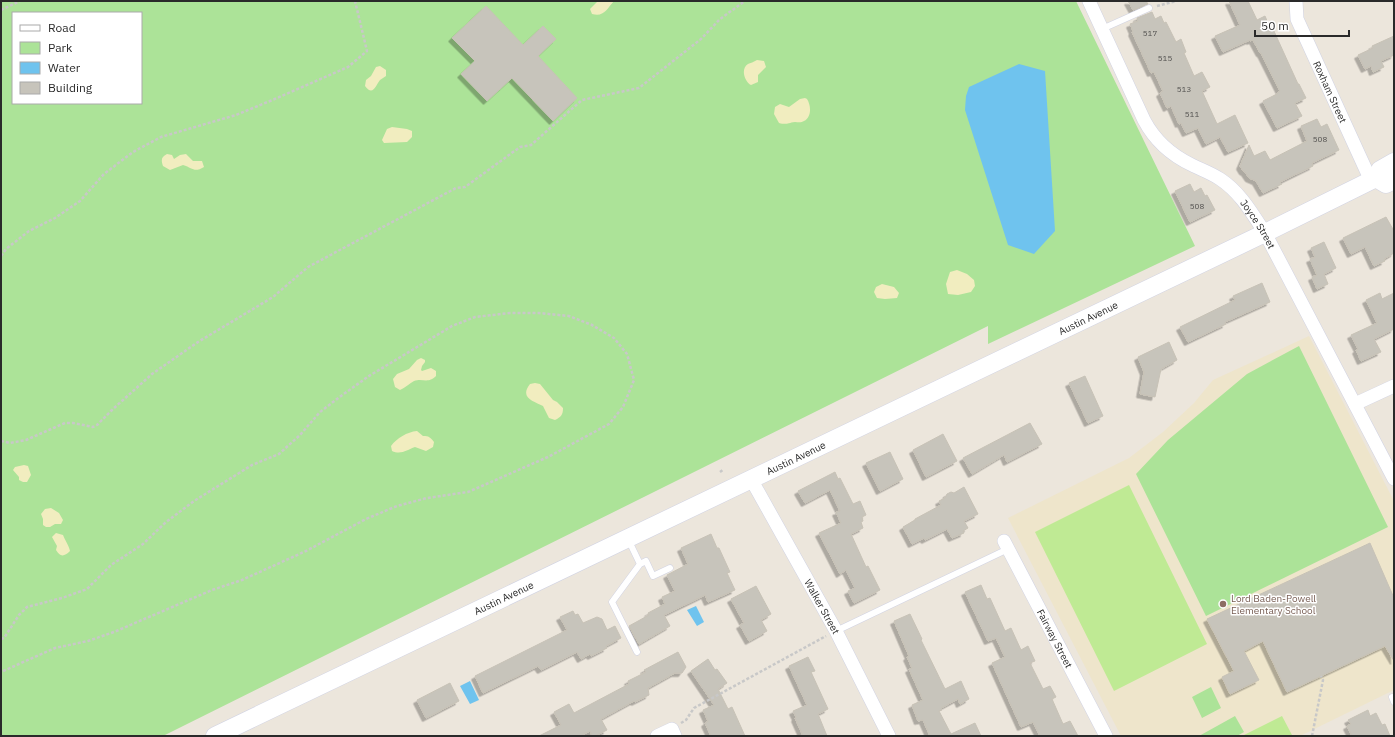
<svg xmlns="http://www.w3.org/2000/svg" width="1395" height="737" viewBox="0 0 1395 737" font-family="'IBM Plex Sans',sans-serif">
<style>
.education{fill:#eee5cb}
.green{fill:#ace398;fill-rule:evenodd}
.sand{fill:#f1edbf}
.pitch{fill:#bfea94}
.water{fill:#6fc3ee}
.building{fill:#c7c4bb;stroke:#c7c2b6;filter:url(#shadow)}
.lines{fill:none;stroke-linecap:round;stroke-linejoin:round}
.service-casing{stroke:#d1d3e3;stroke-width:7}
.minor-casing{stroke:#d1d3e3;stroke-width:14}
.secondary-casing{stroke:#d1d3e3;stroke-width:19}
.path{stroke:#c8c8c8;stroke-width:2.5;stroke-dasharray:3 2;stroke-linecap:butt}
.service{stroke:#fff;stroke-width:6}
.minor{stroke:#fff;stroke-width:13}
.secondary{stroke:#fff;stroke-width:18}
.education-dot{fill:#8d6e63;stroke:#fff;stroke-width:1.5}
.labels{text-anchor:middle;dominant-baseline:central;stroke-width:3;stroke-linejoin:round;paint-order:stroke}
.number-label{font-size:8px;fill:#51504e}
.street-label{font-size:10px;fill:#2a2a2a;stroke:#fff}
.education-label{font-size:10px;fill:#785e54;stroke:#fff;text-anchor:start}
</style>
<defs>
<filter id="shadow"><feDropShadow dx="-3.5" dy="3.5" stdDeviation="0" flood-color="#0004"/></filter>
</defs>
<rect width="100%" height="100%" fill="#ece6dc"/>
<!-- education -->
<path class="education" d="M1309 336 1394 501V690L1300 736H1121L1008 518 1129 458 1163 432 1194 403 1213 380Z"/>
<!-- green -->
<path class="green" d="M1 1H1076L1195 246 988 344V326L163 736H1ZM13 13H141V103H13Z
M1299 346 1388 527 1206 616 1136 474 1168 440 1247 374Z
M1211 687 1221 708 1202 718 1192 697Z
M1235 716 1244 732 1237 736H1199Z"/>
<!-- sand -->
<path class="sand" d="M598 1H614C606 10 604 17 592 14L590 9Z
M757 60 764 61 766 67 758 75V82L751 85C745 82 740 69 748 64 750 63 754 62 757 60Z
M380 66 386 70V76C384 77 382 79 380 80 376 85 373 97 365 86L366 80 371 76 376 67Z
M805 98 807 99C811 105 812 117 804 121 801 123 798 122 795 122 787 123 787 125 779 123L774 114 775 107 780 104 789 107 800 99Z
M392 127 407 129 412 131V137L407 142C399 142 392 143 384 143L382 140 387 129Z
M167 154 172 155 174 159 180 155 186 154 193 161H202L204 167C194 173 193 168 183 165L170 170 163 166C161 160 161 157 167 154Z
M957 270 967 274 974 280 975 286 971 292 958 295 948 294 946 284 950 272Z
M882 284 894 287 899 293 897 298 885 299 877 298 874 292 876 287Z
M421 358 425 360V362L422 366 421 370 422 371 431 368 436 371V376C428 384 423 378 414 381 410 383 405 388 400 390L395 387 393 379 397 374 409 369 417 360Z
M535 383 540 384 553 400 557 402 563 408C563 415 561 417 555 420L549 418 543 406C534 401 519 398 530 384Z
M417 431 423 436C429 436 430 437 434 442L433 447 426 451 415 447C407 450 401 455 392 451L391 446C397 438 407 432 417 431Z
M24 465 28 466 31 475 27 482H23L19 480V477L13 470 15 467Z
M51 508 59 513 63 520 61 524H55L50 527H46L43 525V519L41 514 45 509Z
M56 533 63 535C65 540 69 546 70 551 64 557 60 557 56 550L57 546 52 537Z"/>
<!-- pitch -->
<path class="pitch" d="M1129 485 1207 644 1114 691 1035 532Z
M1282 716 1292 735 1290 736H1242Z"/>
<!-- water -->
<path class="water" d="M1019 64 1045 71 1055 231 1034 254 1008 245 965 110 966 96 969 87Z
M696 606 704 622 697 626 687 610Z
M470 681 479 700 470 704 460 686Z"/>
<!-- building -->
<path class="building" d="M1128 1H1146L1148 4 1133 10Z
M1229 1H1248L1257 20 1265 16 1271 30 1273 29 1298 84H1299L1306 98 1295 103 1302 116 1277 128 1263 101 1277 94V93L1280 91 1261 53H1260L1253 40 1250 41V40L1223 52 1215 36 1240 25Z
M486 6 523 45 543 26 556 39 538 56 577 98 553 121 512 78 487 101 461 74 475 61 452 38Z
M1152 12 1155 19 1161 16 1164 23 1166 22 1176 42 1181 39 1186 52 1184 53 1194 76 1202 72 1210 87 1202 91 1217 124 1235 115 1248 143 1228 152 1220 137 1206 144 1198 128 1186 133 1181 123 1179 124 1171 106 1167 108 1160 93 1163 91 1154 72 1151 73 1132 32 1133 31 1130 24 1138 21 1137 18Z
M1394 36V55L1381 61 1384 67 1373 72 1371 66 1365 69 1358 55 1373 48 1372 46Z
M1317 119 1321 127 1327 124 1339 150 1312 163 1313 166 1280 182 1282 184 1263 193 1256 181 1249 178 1245 172 1243 171 1240 166 1249 145 1254 156 1265 151 1270 160 1307 141 1301 126Z
M1190 184 1194 192 1201 188 1205 196 1207 195 1215 210 1190 222 1175 191Z
M1386 217 1394 231V253L1384 259 1385 261 1374 266 1365 247 1351 254 1343 238Z
M1324 242 1336 268 1324 274 1328 284 1317 289 1312 277 1317 275 1310 259 1315 257 1311 248Z
M1262 283 1270 302 1225 322 1226 324 1188 342 1180 327 1235 300 1233 296Z
M1380 293 1382 299 1394 293V329L1374 339 1381 352 1361 361 1356 350 1358 349 1351 335 1377 323 1366 300Z
M1169 342 1177 360 1161 369 1155 397 1140 394 1144 372 1138 357Z
M1085 376 1103 416 1088 423 1069 383Z
M1030 423 1042 444 1007 462 1004 455 972 474 963 458Z
M943 434 957 461 926 477 913 450Z
M890 452 903 479 880 491 866 463Z
M835 472 838 479 840 478 853 504 860 501 866 515 862 517 863 521 861 522 863 528 851 534 866 567 868 566 880 590 854 603 848 591 855 588 846 570 840 574 819 533 841 523 836 512 840 511 830 490 805 503 798 491Z
M964 487 978 514 964 521 968 528 963 531 964 533 952 538 947 529 925 540 924 538 912 544 903 527 915 520V519L941 505 939 501 945 498 947 494 951 492 954 493Z
M711 534 717 548H719L730 572 727 573 735 590 708 602 705 595 664 615 670 626 639 644 629 626 649 615 648 613 665 604 662 597 675 591 667 575 688 564 681 548Z
M1370 543 1394 598V661L1385 646 1287 692 1263 641 1244 651 1259 680 1230 694 1222 677 1234 671 1207 619Z
M981 585 987 599 990 598 1005 631 1011 628 1021 650 1028 646 1035 661 1030 663 1043 689 1050 686 1056 697 1052 699 1063 724 1070 721 1078 736H1040L1033 722 1021 727 992 663 1005 657 996 638 988 641 965 592Z
M756 586 771 614 761 620 767 631 749 641 740 625 744 623 731 599Z
M573 611 575 615 578 614 583 623 597 617 602 619 607 630 615 626 621 638 606 646 607 648 591 656 590 654 581 659 577 652 541 670 538 666 483 693 475 676 567 630 560 617Z
M910 614 922 639 921 640 945 689 961 681 969 699 960 704 958 699 941 708 942 710 939 711 951 734 975 723 981 736H930L923 720 918 721 912 705 923 700 909 669 912 668 907 657 909 656 894 621Z
M678 652 686 667 682 673H675L648 688 649 695 635 702 634 701 601 719 607 730 595 736H592L590 731 580 736H539L561 725 554 712 569 704 574 713 629 684 628 681 646 672 644 670Z
M808 657 815 671 811 672 828 709 818 714 827 736H803L795 718 796 717 793 711 807 705 789 666Z
M708 659 715 670 717 669 727 683 718 689 728 709 732 707 745 736H711L705 723 708 721 703 710 714 705 691 671Z
M450 683 459 701 426 718 417 700Z
M1368 710 1370 716 1376 713 1382 725 1385 724 1390 736H1352L1347 726 1351 724 1348 720Z"/>
<g class="lines">
<defs>
<path id="service" d="M1102 29 1149 8
M628 539 640 564 612 602 637 652
M640 564 646 561 653 576 670 568
M836 631 1008 549
M1392 697 1394 702"/>
<g id="minor">
<path id="s1" d="M1089 1 1144 120C1155 141 1171 155 1192 165 1202 170 1211 173 1220 179 1240 192 1252 213 1265 233L1394 479"/>
<path id="s2" d="M1296 1 1297 19 1371 181"/>
<path d="M1355 404 1394 386"/>
<path id="s3" d="M751 479 836 631 889 736"/>
<path id="s4" d="M1004 541 1106 736"/>
<path d="M657 736 672 729 675 736"/>
</g>
<g id="secondary">
<path d="M1376 178 1386 184 1394 180"/>
<path id="s5" d="M215 736 1265 233 1376 178 1380 170 1394 162"/>
</g>
</defs>
<!-- service casing -->
<use href="#service" class="service-casing"/>
<!-- minor casing -->
<use href="#minor" class="minor-casing"/>
<!-- secondary casing -->
<use href="#secondary" class="secondary-casing"/>
<!-- path -->
<path class="path" d="M1157 6 1176 1
M1 10 20 1
M1 256 6 249 29 231 55 218 80 201 104 174 133 152 161 137 236 115 270 101 348 67 367 51 355 1
M1 441 10 443 26 440 65 423H73L93 427 97 425 113 409 152 374 198 342 273 297 308 267 456 188 465 187 520 147 531 145 582 100 639 88 701 39 720 19 745 1
M720 472 724 469
M1 639 4 638 19 615 27 607 62 598 87 589 111 565 143 544 166 522 194 501 252 465 279 454 300 435 320 412 341 396 369 376 452 326 475 317 510 313H539L569 316 592 325 614 338 627 354 634 380 623 407 609 424 548 457 468 492 427 498 397 506 366 519 306 551 242 580 212 590 114 632 88 641 55 648 1 672
M681 723 686 720 694 708 826 636
M1312 736 1323 680 1321 676"/>
<!-- service -->
<use href="#service" class="service"/>
<!-- minor -->
<use href="#minor" class="minor"/>
<!-- secondary -->
<use href="#secondary" class="secondary"/>
</g>
<!-- markers -->
<circle class="education-dot" cx="1223" cy="604" r="4"/>
<g class="labels">
<!-- number labels -->
<g class="number-label">
<text x="1150" y="33">517</text>
<text x="1165" y="58">515</text>
<text x="1184" y="89">513</text>
<text x="1192" y="114">511</text>
<text x="1320" y="139">508</text>
<text x="1197" y="206">508</text>
</g>
<!-- street labels -->
<g class="street-label">
<text stroke="none"><textPath href="#s2" startOffset="98">Roxham Street</textPath></text>
<text stroke="none"><textPath href="#s1" startOffset="289">Joyce Street</textPath></text>
<text stroke="none"><textPath href="#s5" startOffset="968">Austin Avenue</textPath></text>
<text stroke="none"><textPath href="#s5" startOffset="644">Austin Avenue</textPath></text>
<text stroke="none"><textPath href="#s5" startOffset="320">Austin Avenue</textPath></text>
<text stroke="none"><textPath href="#s3" startOffset="146">Walker Street</textPath></text>
<text stroke="none"><textPath href="#s4" startOffset="110">Fairway Street</textPath></text>
</g>
<!-- education labels -->
<g class="education-label">
<text x="1231" y="598">Lord Baden-Powell<tspan x="1231" dy="12">Elementary School</tspan></text>
</g>
</g>
<!-- border -->
<rect width="1395" height="737" fill="none" stroke="#2a2a2a" stroke-width="4"/>
<!-- legend -->
<rect x="12" y="12" width="130" height="92" fill="#ffffff" stroke="#aaaaaa"/>
<rect x="20" y="25" width="20" height="6" fill="#ffffff" stroke="#aaaaaa"/>
<text x="48" y="32" font-size="12" fill="#2a2a2a">Road</text>
<rect x="20" y="42" width="20" height="12" fill="#ace398" stroke="#aaaaaa"/>
<text x="48" y="52" font-size="12" fill="#2a2a2a">Park</text>
<rect x="20" y="62" width="20" height="12" fill="#6fc3ee" stroke="#aaaaaa"/>
<text x="48" y="72" font-size="12" fill="#2a2a2a">Water</text>
<rect x="20" y="82" width="20" height="12" fill="#c7c4bb" stroke="#aaaaaa"/>
<text x="48" y="92" font-size="12" fill="#2a2a2a">Building</text>
<!-- scale -->
<path d="M1255 30v6h94v-6" fill="none" stroke="#2a2a2a" stroke-width="2"/>
<text x="1261" y="30" font-size="12" fill="#2a2a2a" stroke="#ffffff" stroke-width="3" paint-order="stroke">50 m</text>
</svg>
